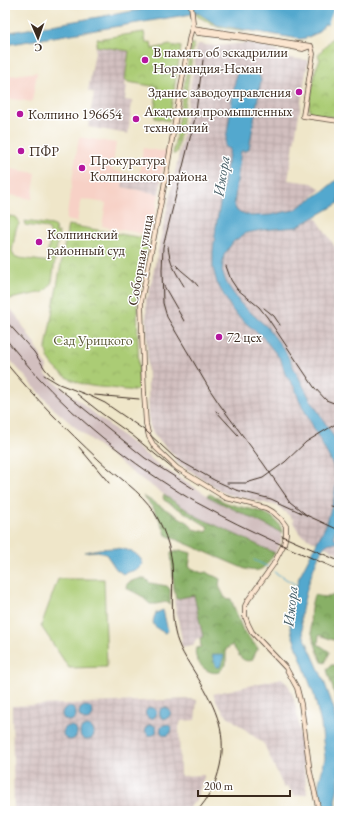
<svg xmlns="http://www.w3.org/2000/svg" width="344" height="816" viewBox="0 0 344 816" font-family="'EB Garamond',serif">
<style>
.built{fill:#f7d1c6}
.industrial{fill:url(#industrial-grid)}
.railway{fill:#d2bfbf}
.grass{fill:#abcc75;stroke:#737b4a}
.forest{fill:url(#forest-crowns);stroke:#626d42}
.park{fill:url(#park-crowns);stroke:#737b4a}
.water{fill:#52a8ce;stroke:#466976}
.pier{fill:#efe6c9}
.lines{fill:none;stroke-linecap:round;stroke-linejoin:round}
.stream{stroke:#52a8ce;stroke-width:1}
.secondary-casing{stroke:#564638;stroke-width:5.5}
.secondary{stroke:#fbe5cf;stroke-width:4}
.rail{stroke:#3b2a1e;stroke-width:1}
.poi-dot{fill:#b5179e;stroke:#fff;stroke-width:1.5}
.labels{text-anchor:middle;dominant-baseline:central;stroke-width:3;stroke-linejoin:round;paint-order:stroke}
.poi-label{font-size:14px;fill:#3b2a1e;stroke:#fff;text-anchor:start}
.street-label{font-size:14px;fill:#3b2a1e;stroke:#fff}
.park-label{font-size:14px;fill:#5d5b38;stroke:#fff}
.water-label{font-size:15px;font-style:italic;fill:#445c64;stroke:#fff}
</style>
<defs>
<pattern id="industrial-grid" width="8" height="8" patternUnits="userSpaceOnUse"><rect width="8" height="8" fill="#d2bfbf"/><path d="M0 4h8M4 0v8" fill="none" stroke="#b5a4a4"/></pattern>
<pattern id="forest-crowns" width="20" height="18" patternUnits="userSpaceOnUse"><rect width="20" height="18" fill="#88b066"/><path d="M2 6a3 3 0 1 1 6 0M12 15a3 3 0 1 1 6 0" fill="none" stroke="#708f53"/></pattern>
<pattern id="park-crowns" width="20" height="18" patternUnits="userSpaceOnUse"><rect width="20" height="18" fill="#abcc75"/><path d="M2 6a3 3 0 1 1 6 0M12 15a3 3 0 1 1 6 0" fill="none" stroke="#94af65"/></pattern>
</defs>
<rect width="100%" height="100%" fill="#fff"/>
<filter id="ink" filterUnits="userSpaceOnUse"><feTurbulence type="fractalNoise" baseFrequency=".025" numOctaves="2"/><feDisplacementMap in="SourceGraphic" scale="8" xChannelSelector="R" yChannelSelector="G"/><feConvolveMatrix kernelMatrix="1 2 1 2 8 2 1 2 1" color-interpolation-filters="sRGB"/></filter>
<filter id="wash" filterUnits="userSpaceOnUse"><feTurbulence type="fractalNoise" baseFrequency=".012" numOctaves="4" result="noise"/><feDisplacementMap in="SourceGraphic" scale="16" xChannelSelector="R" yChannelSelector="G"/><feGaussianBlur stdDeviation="0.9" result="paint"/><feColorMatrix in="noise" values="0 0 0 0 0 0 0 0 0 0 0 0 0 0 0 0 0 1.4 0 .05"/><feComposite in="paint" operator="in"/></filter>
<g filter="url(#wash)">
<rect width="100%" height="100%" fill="#efe6c9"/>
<!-- built -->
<path class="built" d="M37 72 32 102 5 98 8 76Z
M79 137 116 143 112 170 125 173 122 187 159 194 151 235 102 226 106 203 81 199 77 222 66 220Z
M143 148 167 152 161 180 139 176Z
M5 168 36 173 32 199 5 194Z"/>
<!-- industrial -->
<path class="industrial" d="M248 43 269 48 289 58 308 60 288 180 312 183 321 189 306 202 339 253V554L300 534 293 522 294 520 278 506 226 494 176 462 175 460 176 457 153 434 149 423 146 298 148 297 180 149 197 46 199 44 216 46Z
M96 46 129 51 125 78 126 79 125 86H127L125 100 132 101 128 134 88 127 94 93 88 91Z
M125 173 161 180 159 194 122 187Z
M194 595 203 637 196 639 193 645 182 647 181 640 182 639 174 600Z
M282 678 289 686 294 699 299 725 307 794 295 796 288 787 284 788 264 744 225 714 218 704 213 694Z
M191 699 197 700 195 720 181 721 179 727 180 775 182 776 204 775V777L196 800 186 811H14L12 706Z"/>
<!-- railway -->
<path class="railway" d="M5 303 16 315 35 345 47 367 45 374 159 465 215 500 282 533 281 542 275 553 197 517 134 474 75 427 53 408 5 354Z"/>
<!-- grass -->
<path class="grass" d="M196 13H200L216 25 248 30V31L219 28 197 16Z
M9 216 16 217 19 221V224L16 229 12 251 14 256 19 258 51 262V259L47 256 51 235 48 228 25 225 24 221 52 225 55 227 56 233 59 232 52 281 50 286 44 292 5 300V228H7Z
M58 579H104L107 667 69 668 41 626Z"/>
<!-- forest -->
<path class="forest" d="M210 494C216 497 223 502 230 504 247 510 279 510 282 533L215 500 207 496Z
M164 495 198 517 275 553C265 566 263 574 245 569L166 535 164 529 154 509 143 496 189 523 193 529 207 532 208 529 207 526 164 500 163 497Z
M180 550 191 553 189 567 202 573 206 572 220 579 219 586 225 598 231 599 243 631 258 648 252 660C241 664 238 652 232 645L226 649V665C224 667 221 670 219 672 208 676 192 661 196 648L201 647 200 638 203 637 194 595 176 599 174 589 171 553Z
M141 578 146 579 150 583 167 586 170 589V604L166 602 156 604H150L140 595 126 588C126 580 136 581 141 578Z
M338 592 339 642 319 635 318 644 330 652 325 663 322 662C312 638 306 621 314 595 323 597 331 599 338 592Z
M331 665H339V708L327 670Z"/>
<!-- park -->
<path class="park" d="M339 30V118L313 114 310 111 309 105 316 68 320 60 318 55Z
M144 32 146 43 151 42 152 49 170 45 181 47 169 121 155 118V112H154L158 87 128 82 125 79 129 51 96 46 97 39Z
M191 44H194L177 152 175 154H173Z
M68 225 149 239 137 302 139 387 136 390C128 391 119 389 111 388 102 387 92 387 83 384 67 380 47 366 46 348Z"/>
<!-- water -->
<path class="water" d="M168 5H331L333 7 339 10V29L325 24 317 33 306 38 300 39 217 25 198 13 5 45V33Z
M247 69C255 70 259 73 261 80L249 149 246 151H241L234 205 237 211 251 216 270 215 294 210 323 191 339 178V203L297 227 262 230 246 233 233 242 224 255 222 271 227 284 240 303 267 327 285 351 309 397 339 445V519L334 534 335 539 339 542 337 543C333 543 329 542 325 546 316 554 302 603 301 617 301 623 302 629 304 636L324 681 334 709 339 746V783L335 801 337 811H323L319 799 318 787 325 758 321 724 314 695 292 634 289 619 299 577 326 525 334 498 336 483 333 465 299 400 295 388 285 374 281 360 262 336 248 325 233 311 217 283 213 268V252L216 226 230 149 227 148 225 146 236 75 239 72Z
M114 548C126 549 139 551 143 564L138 569 123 574 116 569 106 554 98 551 84 552 99 549Z
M163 610 168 631 165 633C154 627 150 625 156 613Z
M217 654 223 655 224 656 220 667H216L212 655Z
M79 713a7 7 0 1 1 14 0a7 7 0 1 1-14 0Z
M62 714a7 7 0 1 1 14 0a7 7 0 1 1-14 0Z
M159.5 713a5.5 5.5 0 1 1 11 0a5.5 5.5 0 1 1-11 0Z
M145.5 713a5.5 5.5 0 1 1 11 0a5.5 5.5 0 1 1-11 0Z
M160.5 730a5.5 5.5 0 1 1 11 0a5.5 5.5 0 1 1-11 0Z
M145.5 730a5.5 5.5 0 1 1 11 0a5.5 5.5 0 1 1-11 0Z
M63 733a7 7 0 1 1 14 0a7 7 0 1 1-14 0Z
M80 733a7 7 0 1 1 14 0a7 7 0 1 1-14 0Z"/>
<!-- pier -->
<path class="pier" d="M335 6 339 8V21L336 29 327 26Z"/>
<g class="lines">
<!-- stream -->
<path class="stream" d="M254 560 268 567
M274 572 298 586"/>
</g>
</g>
<g filter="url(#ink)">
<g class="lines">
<defs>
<path id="secondary" d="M191 5 193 23 189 40 163 192 141 302 144 393 146 424 149 437 154 446 177 468 226 498 266 508 273 512 281 519 286 526V534L284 544 273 565 248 600 245 606V616L248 624 252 632 286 668 297 688 301 704 310 772 319 811
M193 28 198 33 243 38 303 49 311 46
M193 28 311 46
M311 46 313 54 303 116 339 121"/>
</defs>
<!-- secondary casing -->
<use href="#secondary" class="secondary-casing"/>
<!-- secondary -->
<use href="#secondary" class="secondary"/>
<!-- rail -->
<path class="rail" d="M203 60 195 118 163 247 162 270 163 303 167 317 210 390 220 405 263 463 290 502 308 516
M168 246C169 262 176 273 184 286
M175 264C182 273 192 277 198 286
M226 266 231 280 237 289 259 307 267 317 314 387 326 400 339 405
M164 286 184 321
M264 308 274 316 280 325
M5 320 34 352 45 369 53 378
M5 338C51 397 108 447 171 487 182 494 193 501 205 507 248 531 294 550 339 570
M5 362C34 397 66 429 99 460 117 477 141 491 154 512 163 526 170 546 172 563 174 586 170 609 175 632 178 647 187 660 195 673 213 703 228 730 220 766 216 784 209 798 197 811
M44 375 59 384 90 396 105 403 147 432 175 458 214 480 236 490 271 499 339 530
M57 387 145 458 194 489
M77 394 101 413 132 435 179 474
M94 395 139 399
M216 411 238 435
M79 447 109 483
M227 483H246L263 478 285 462 306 442 339 422
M330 506 339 508
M282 536 339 561"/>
</g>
</g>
<!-- markers -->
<g class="poi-dot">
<circle cx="145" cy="60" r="4"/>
<circle cx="299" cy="92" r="4"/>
<circle cx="20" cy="114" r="4"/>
<circle cx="136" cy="119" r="4"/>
<circle cx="21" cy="151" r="4"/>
<circle cx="82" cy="168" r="4"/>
<circle cx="39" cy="242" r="4"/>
<circle cx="219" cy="337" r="4"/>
</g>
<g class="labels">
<!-- poi labels -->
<g class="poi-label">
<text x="153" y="52">В память об эскадрилии<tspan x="153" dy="16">Нормандия-Неман</tspan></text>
<text x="291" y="92" text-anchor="end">Здание заводоуправления</text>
<text x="144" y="111">Академия промышленных<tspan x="144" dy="16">технологий</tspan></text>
<text x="28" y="114">Колпино 196654</text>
<text x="29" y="151">ПФР</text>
<text x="90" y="160">Прокуратура<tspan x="90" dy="16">Колпинского района</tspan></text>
<text x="47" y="234">Колпинский<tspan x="47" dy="16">районный суд</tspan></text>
<text x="227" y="337">72 цех</text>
</g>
<!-- street labels -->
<g class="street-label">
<text transform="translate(140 260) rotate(-80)">Соборная улица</text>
</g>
<!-- park labels -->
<g class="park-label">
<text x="93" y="340">Сад Урицкого</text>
</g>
<!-- water labels -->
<g class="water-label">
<text transform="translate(221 176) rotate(-81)">Ижора</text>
<text transform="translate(290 606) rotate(-84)">Ижора</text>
</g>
</g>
<!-- margin -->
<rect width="344" height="816" fill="none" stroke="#fff" stroke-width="20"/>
<!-- north arrow -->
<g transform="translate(38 38) rotate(178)" stroke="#ffffff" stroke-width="3" paint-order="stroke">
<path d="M0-3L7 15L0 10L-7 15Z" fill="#3b2a1e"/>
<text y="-6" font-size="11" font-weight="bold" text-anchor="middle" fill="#3b2a1e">С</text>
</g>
<!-- scale -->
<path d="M198 790v6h92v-6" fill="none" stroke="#3b2a1e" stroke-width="2"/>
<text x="204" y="790" font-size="12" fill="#3b2a1e" stroke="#ffffff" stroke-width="3" paint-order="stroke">200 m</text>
</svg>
